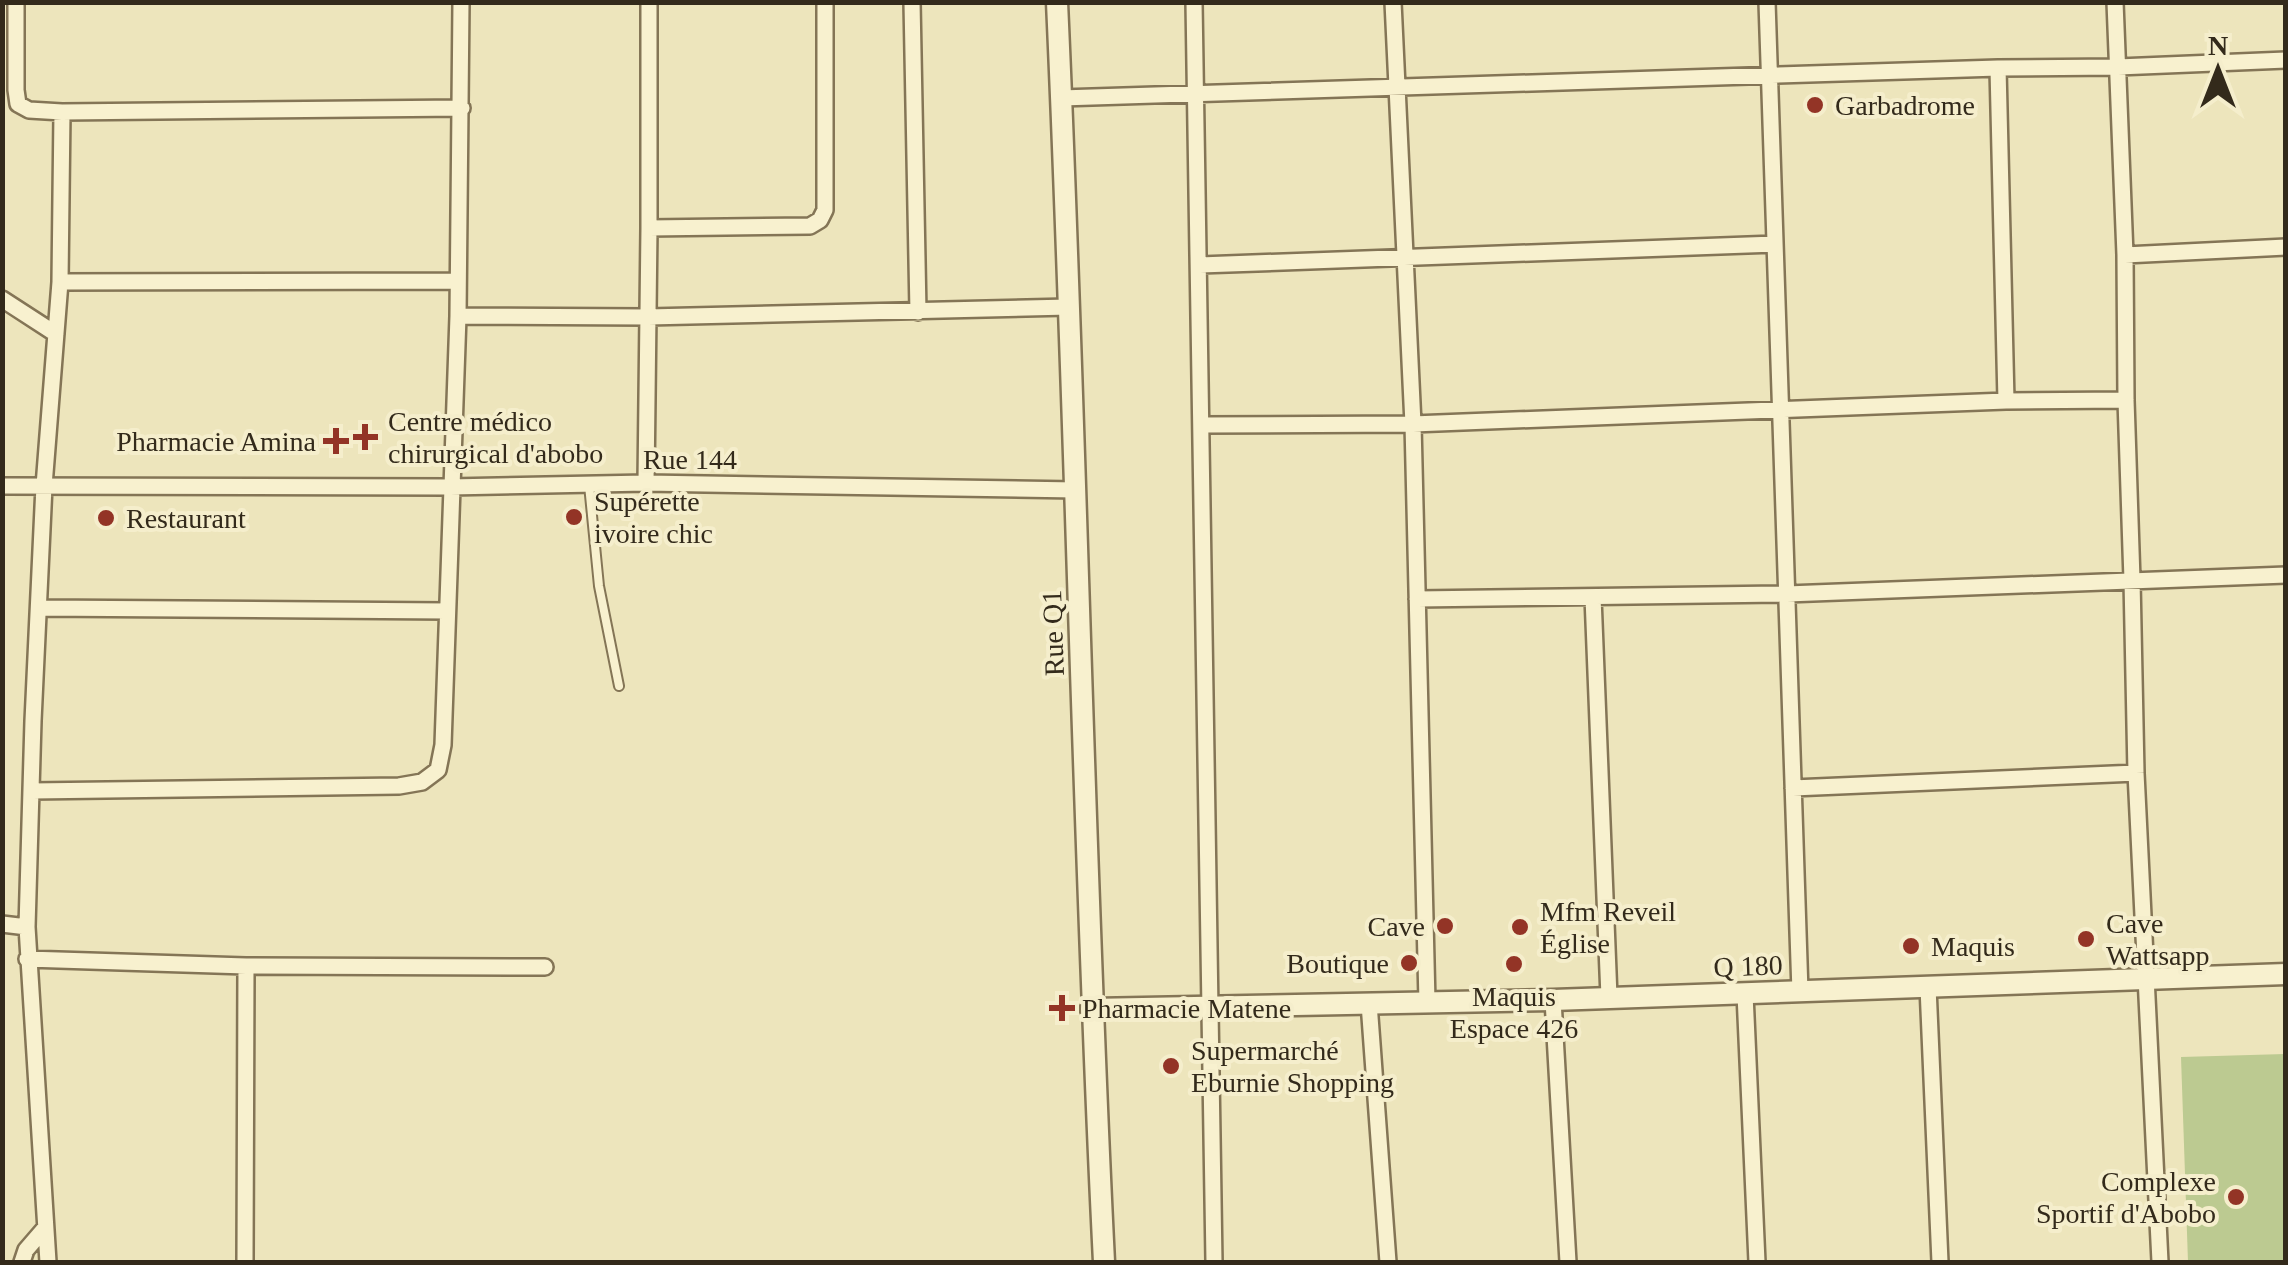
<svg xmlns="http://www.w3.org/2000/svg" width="2288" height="1265" viewBox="0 0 2288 1265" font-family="Georgia,serif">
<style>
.green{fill:#bcca91}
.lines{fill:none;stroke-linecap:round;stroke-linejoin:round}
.service-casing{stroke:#847556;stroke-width:12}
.minor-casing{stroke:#847556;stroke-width:20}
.tertiary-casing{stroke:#847556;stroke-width:25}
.service{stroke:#f8f1cf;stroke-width:8}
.minor{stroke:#f8f1cf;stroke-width:15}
.tertiary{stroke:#f8f1cf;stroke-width:20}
.poi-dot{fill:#933426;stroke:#f5eecc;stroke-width:4}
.labels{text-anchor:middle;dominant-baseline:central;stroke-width:8;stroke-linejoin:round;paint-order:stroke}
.poi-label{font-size:28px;fill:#332a1b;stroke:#f5eecc;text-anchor:start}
.street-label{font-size:28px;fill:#332a1b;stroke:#f5eecc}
</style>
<rect width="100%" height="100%" fill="#ede5bc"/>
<!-- green -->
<path class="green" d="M2285 1054V1262H2188L2181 1057Z"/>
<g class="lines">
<defs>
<path id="service" d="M589 485 599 586 619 686"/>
<path id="minor" d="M16 2V90L18 104 29 110 62 112 462 108
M912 2 918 312
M1194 2 1214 1262
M1393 2 1413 424 1427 1002
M1767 2 1800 992
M2115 2 2125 255 2126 400 2132 580 2136 773 2160 1262
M1998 68 2006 401
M1061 98 1998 68 2118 67 2286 60
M649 228 810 226 820 220 825 210V2
M2125 255 2286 247
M1200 265 1775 244
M60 282 457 281
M2 299 56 334
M458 316 648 317 1069 307
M1202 425 1413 424 2006 401 2126 400
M646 483 649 228V2
M2 486 450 487 646 483 1076 490
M1593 597 1609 997
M1417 599 1787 594 2286 575
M39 608 447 611
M1793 788 2136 773
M32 791 399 786 422 782 438 770 443 745 458 316 461 2
M2 924 27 927
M27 959 246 966 545 967
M1928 987 1940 1262
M1745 994 1757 1262
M1553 1000 1568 1262
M1369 1003 1388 1262
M22 1262 26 1250 45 1228
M48 1262 27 927 33 721 44 486 60 282 62 112
M245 1262 246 966"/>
<path id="tertiary" d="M1057 2C1076 422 1083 843 1104 1262
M1091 1009 1553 1000 2286 974"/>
</defs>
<!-- service casing -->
<use href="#service" class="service-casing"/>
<!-- minor casing -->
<use href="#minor" class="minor-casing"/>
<!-- tertiary casing -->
<use href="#tertiary" class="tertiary-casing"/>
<!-- service -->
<use href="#service" class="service"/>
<!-- minor -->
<use href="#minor" class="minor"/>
<!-- tertiary -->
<use href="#tertiary" class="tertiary"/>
</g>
<!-- markers -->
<g class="poi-dot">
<circle cx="1815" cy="105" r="10"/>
<path d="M360 422h10v10h10v10h-10v10h-10v-10h-10v-10h10z"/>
<path d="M331 426h10v10h10v10h-10v10h-10v-10h-10v-10h10z"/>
<circle cx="574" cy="517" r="10"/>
<circle cx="106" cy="518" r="10"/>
<circle cx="1445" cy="926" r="10"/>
<circle cx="1520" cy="927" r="10"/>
<circle cx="2086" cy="939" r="10"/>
<circle cx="1911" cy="946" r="10"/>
<circle cx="1409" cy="963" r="10"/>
<circle cx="1514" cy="964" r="10"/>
<path d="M1057 993h10v10h10v10h-10v10h-10v-10h-10v-10h10z"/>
<circle cx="1171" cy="1066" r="10"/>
<circle cx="2236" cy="1197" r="10"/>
</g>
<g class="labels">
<!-- poi labels -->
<g class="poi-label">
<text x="1835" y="105">Garbadrome</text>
<text x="388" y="421">Centre médico<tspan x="388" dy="32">chirurgical d'abobo</tspan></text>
<text x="316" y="441" text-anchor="end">Pharmacie Amina</text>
<text x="594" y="501">Supérette<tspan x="594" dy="32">ivoire chic</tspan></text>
<text x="126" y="518">Restaurant</text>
<text x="1540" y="911">Mfm Reveil<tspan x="1540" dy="32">Église</tspan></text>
<text x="2106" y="923">Cave<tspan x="2106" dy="32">Wattsapp</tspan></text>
<text x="1425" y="926" text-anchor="end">Cave</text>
<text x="1931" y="946">Maquis</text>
<text x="1389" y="963" text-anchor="end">Boutique</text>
<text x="1514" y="996" text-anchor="middle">Maquis<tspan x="1514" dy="32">Espace 426</tspan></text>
<text x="1082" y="1008">Pharmacie Matene</text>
<text x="1191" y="1050">Supermarché<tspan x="1191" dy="32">Eburnie Shopping</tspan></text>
<text x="2216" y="1181" text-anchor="end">Complexe<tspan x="2216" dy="32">Sportif d'Abobo</tspan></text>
</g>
<!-- street labels -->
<g class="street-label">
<text x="690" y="459">Rue 144</text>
<text transform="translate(1053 633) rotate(-92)">Rue Q1</text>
<text transform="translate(1748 966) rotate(-2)">Q 180</text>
</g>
</g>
<!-- border -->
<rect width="2288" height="1265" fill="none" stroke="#332a1b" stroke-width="10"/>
<!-- north arrow -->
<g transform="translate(2218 70)" stroke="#f5eecc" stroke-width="8" paint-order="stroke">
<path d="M0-8L18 38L0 25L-18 38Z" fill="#332a1b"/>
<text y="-15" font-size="28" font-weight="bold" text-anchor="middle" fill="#332a1b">N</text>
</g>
</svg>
